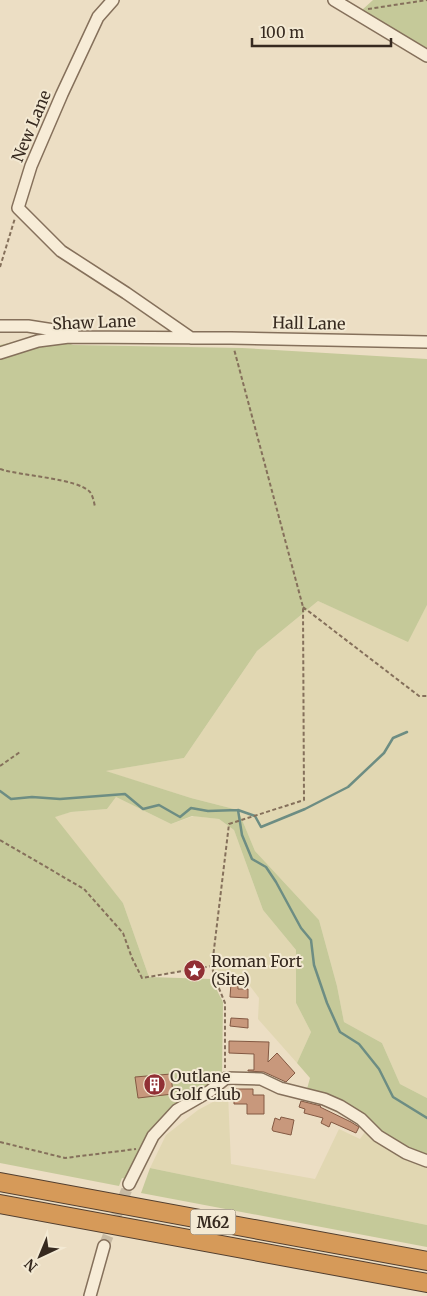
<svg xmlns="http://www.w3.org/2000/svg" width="427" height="1296" viewBox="0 0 427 1296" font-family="Merriweather,serif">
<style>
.farmland{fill:#e1d7b2}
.green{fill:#c5c999}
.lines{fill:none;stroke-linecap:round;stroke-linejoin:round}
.stream{stroke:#6d8d83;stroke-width:2.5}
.building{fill:#c8987c;stroke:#835943}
.minor-tunnel{stroke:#c8baa3;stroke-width:11;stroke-dasharray:11 5.5;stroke-linecap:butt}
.minor-casing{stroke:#85705b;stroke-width:14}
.highway-casing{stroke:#533f2f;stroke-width:20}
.path{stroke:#85705b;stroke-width:2;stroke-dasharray:4 2.5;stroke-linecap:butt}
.minor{stroke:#f7ecd7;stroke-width:11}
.highway{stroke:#d69a59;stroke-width:18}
.labels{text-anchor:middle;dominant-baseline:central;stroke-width:4;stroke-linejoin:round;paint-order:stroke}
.shield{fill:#f3e9d3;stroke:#6f6355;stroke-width:1}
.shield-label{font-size:15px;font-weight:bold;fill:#36291f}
.street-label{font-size:16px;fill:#36291f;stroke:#f3e9d3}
.poi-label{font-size:16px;fill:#36291f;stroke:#f3e9d3;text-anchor:start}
</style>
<rect width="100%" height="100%" fill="#ecdec4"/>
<!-- farmland -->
<path class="farmland" d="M318 601 408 641 427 605V1098L400 1084 382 1043 344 1022 337 986 319 920 255 851 238 810 191 798 105 771 184 758 257 651Z
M116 797 171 824 194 816 219 819 234 830 263 910 296 950V1003L311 1032 297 1063 258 1019 259 998 244 978 214 976 212 966 149 977 123 903 53 817 71 812 107 809Z
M228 1094 231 1164 315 1179 339 1129 360 1139 367 1129 427 1163V1225L150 1168 166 1135 198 1110Z"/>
<!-- green -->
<path class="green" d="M373 0H427V50L362 10Z
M48 334 73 345 242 348 427 359V605L408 642 318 601 257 651 184 758 106 771 191 798 238 810 255 851 319 920 337 986 344 1022 382 1043 400 1084 427 1098V1157L408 1152 307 1089 310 1078 297 1063 311 1032 296 1003V950L263 910 234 830 219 819 192 816 171 824 116 797 107 809 71 812 55 817 123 903 149 977 211 979 223 1002 222 1077 173 1105 129 1180 122 1178 119 1186 0 1163V345Z
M150 1168 427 1225V1247L141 1193Z"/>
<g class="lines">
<!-- stream -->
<path class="stream" d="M0 791 11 799 32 797 60 799 125 794 143 809 159 805 180 817 191 808 208 811 238 810 242 835 252 859 266 867 276 882 301 928 311 940 314 965 327 1003 340 1032 359 1044 379 1069 393 1097 427 1118
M238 810 255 816 261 827 305 809 348 787 384 753 393 738 407 732"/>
</g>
<!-- building -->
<path class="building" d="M231 983 238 984V989H248V998L230 997Z
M231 1018 248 1019V1028L230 1026Z
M229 1041 269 1042 268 1062 277 1053 295 1073 286 1082 264 1072 248 1071V1070H254V1054L229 1053Z
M171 1074 173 1094 138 1098 135 1077Z
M234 1089H253V1095H264V1114H247V1104H234Z
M301 1101 321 1106 320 1107 351 1122 359 1127 356 1133 331 1122 329 1127 321 1123 323 1118 304 1113 305 1109 299 1107Z
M281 1117 294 1120 291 1135 273 1131 272 1129 275 1118 280 1120Z"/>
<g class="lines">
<!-- minor-tunnel -->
<path class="minor-tunnel" d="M104 1246 129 1184"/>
<defs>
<path id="minor" d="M113 0 98 17 62 94 31 166 18 208 61 251 126 293 191 338
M334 0 427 56
M0 326H28L73 333
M0 353 38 341 69 337 231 338 427 342
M129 1184 153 1136 177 1110 210 1091 226 1078 261 1079 280 1088 324 1099 340 1106 361 1119 378 1136 406 1153 427 1161
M90 1296 104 1246"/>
<path id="highway" d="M0 1182 427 1261
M0 1204 427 1283"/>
</defs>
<!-- minor casing -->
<use href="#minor" class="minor-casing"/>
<!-- highway casing -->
<use href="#highway" class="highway-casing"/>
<!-- path -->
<path class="path" d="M368 9 427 0
M0 267 15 218
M0 469C20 476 77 478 90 492 93 496 94 502 95 507
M303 607 419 696H427
M0 766 20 752
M0 840 84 889 123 933 132 958 142 978 212 966 214 976 225 1003V1068
M212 966 229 824 304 800 303 607 234 349
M0 1142 65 1158 136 1149"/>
<!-- minor -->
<use href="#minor" class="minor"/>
<!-- highway -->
<use href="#highway" class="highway"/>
</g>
<!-- icons -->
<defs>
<symbol id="sight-disc" viewBox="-11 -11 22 22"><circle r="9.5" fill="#912f34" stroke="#f3e9d3"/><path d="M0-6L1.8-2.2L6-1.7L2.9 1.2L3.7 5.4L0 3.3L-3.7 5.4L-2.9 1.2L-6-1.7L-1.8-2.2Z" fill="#fff"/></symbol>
<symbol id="building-disc" viewBox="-11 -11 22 22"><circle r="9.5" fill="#912f34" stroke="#f3e9d3"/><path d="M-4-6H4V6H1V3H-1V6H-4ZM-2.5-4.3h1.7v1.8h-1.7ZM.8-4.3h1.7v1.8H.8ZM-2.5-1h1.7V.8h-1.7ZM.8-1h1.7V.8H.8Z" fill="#fff"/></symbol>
</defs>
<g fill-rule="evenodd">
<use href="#sight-disc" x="182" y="958" width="25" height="25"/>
<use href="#building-disc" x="142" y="1072" width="25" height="25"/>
</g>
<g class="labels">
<!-- shield labels -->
<rect class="shield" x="190.5" y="1209.5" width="45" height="25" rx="4"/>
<g class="shield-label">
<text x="213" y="1222">M62</text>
</g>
<!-- street labels -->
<g class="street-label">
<text transform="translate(31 126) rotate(-67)">New Lane</text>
<text transform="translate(94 322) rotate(-2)">Shaw Lane</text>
<text transform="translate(309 323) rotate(1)">Hall Lane</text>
</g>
<!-- poi labels -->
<g class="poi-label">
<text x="211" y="961">Roman Fort<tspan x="211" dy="18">(Site)</tspan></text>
<text x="170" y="1076">Outlane<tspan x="170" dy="18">Golf Club</tspan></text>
</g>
</g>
<!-- north arrow -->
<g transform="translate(40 1256) rotate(224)" stroke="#f3e9d3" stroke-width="4" paint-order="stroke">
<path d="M0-4L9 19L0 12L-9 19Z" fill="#36291f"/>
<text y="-8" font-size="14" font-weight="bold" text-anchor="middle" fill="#36291f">N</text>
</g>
<!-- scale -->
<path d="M252 38v8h139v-8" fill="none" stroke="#36291f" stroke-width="2.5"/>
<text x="260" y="38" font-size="15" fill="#36291f" stroke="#f3e9d3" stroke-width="4" paint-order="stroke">100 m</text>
</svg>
